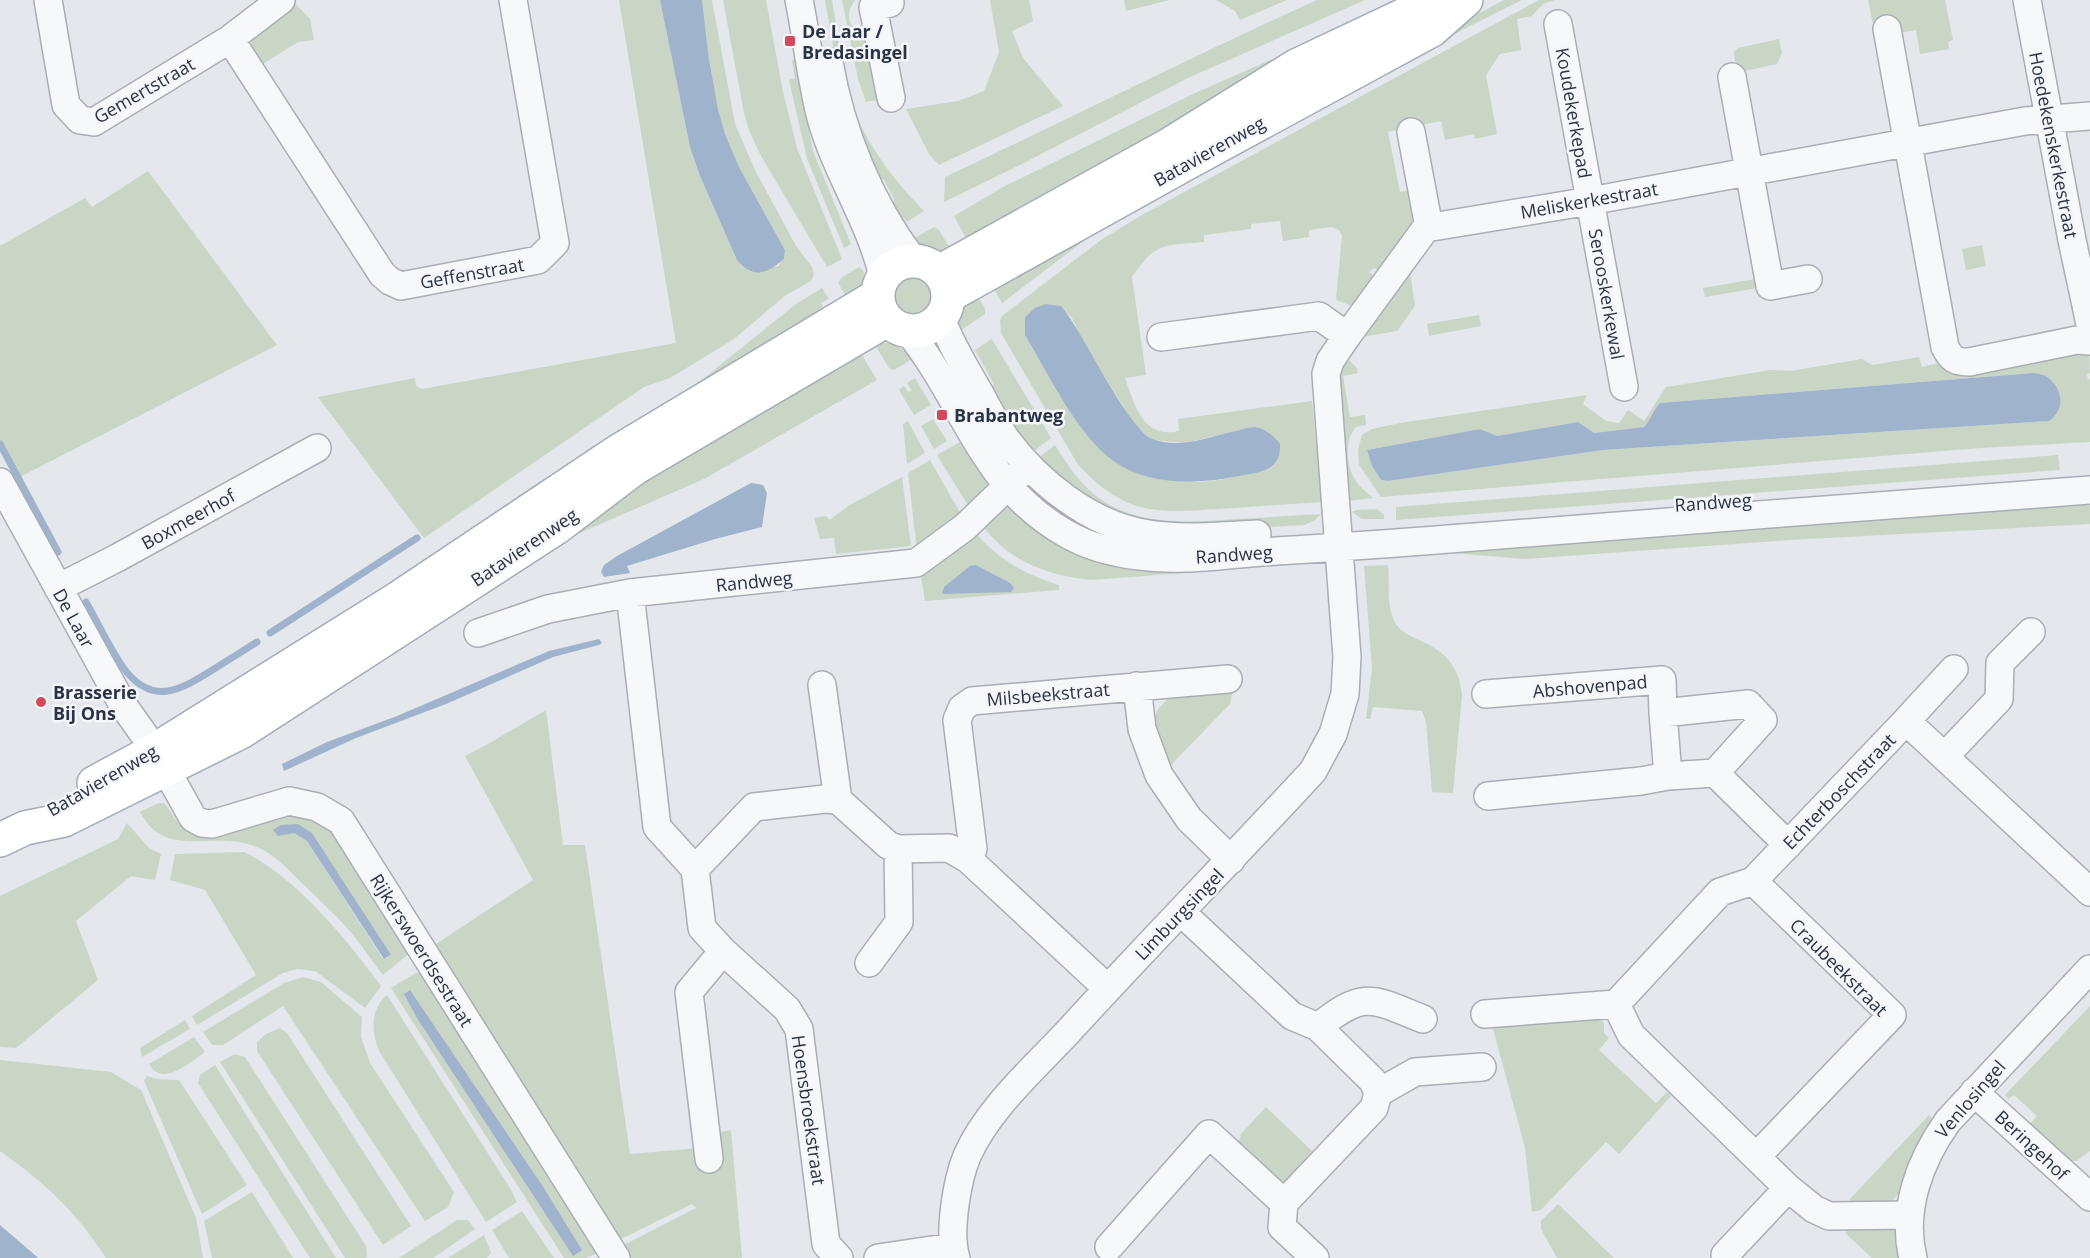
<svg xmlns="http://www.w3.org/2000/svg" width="2090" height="1258" viewBox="0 0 2090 1258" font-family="'Open Sans',sans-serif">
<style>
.green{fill:#c9d6c5;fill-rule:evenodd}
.water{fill:#9fb4cc}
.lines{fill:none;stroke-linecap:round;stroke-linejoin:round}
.stream{stroke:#9fb4cc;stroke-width:7}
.minor-casing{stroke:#a9aeb7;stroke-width:30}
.major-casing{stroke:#a3abb8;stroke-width:36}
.minor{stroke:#f7f8fa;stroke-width:27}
.major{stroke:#fff;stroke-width:33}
.poi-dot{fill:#d1495b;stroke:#f4f6f9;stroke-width:2}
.labels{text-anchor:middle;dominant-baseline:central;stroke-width:5;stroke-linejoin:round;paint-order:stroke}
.poi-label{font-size:18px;font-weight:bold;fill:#2b3445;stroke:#f4f6f9;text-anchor:start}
.street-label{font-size:18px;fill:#2b3445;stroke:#f4f6f9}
</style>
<rect width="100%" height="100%" fill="#e4e7ec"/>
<!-- green -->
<path class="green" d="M619 0H660L690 147 700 176 737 260 744 268 752 272 778 266 784 259 785 250 739 167 725 134 718 109 709 59 702 0H712L735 124 756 172 796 246 812 267 814 274 811 281 786 295 734 339 670 378 644 387 424 538 318 397 415 378 416 386 422 389 676 343Z
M723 0H766L783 92 797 148 842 259 827 267 761 156 750 133 744 113Z
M825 0H832C839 39 842 81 857 117 873 154 897 183 924 211L907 222 903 217 898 219 891 209 894 199 884 180 876 177 838 74Z
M842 0H855C843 17 849 31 869 34L883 99 866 102 858 79Z
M990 0H1029L1033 21 1012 31 1023 58 1063 106 939 165 929 154 906 109 958 101 984 91 999 52Z
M1124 0H1170L1126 11Z
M1216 0H1287L1240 20 1235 11Z
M1317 0H1365L1188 78 1020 165 944 202 945 177C1069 119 1192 56 1317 0Z
M1504 0H1522L1466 28 1101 228 1002 303 994 289 1466 20Z
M1539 0H1555L1543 4 1532 16 1517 19 1521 50 1500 54 1486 75 1497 134 1475 139 1474 134 1445 140 1441 121 1388 132 1400 192 1415 189 1418 214 1378 270 1374 268 1369 272 1374 276 1355 307 1336 300 1342 235 1339 230 1331 227 1309 230V237L1283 241 1280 221 1251 224V229L1204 235V242C1164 246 1156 241 1132 277L1146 375 1125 378C1135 406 1143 439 1179 431L1178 419 1312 401 1316 444H1322L1326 498 1321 502C1287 504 1253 507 1219 509 1193 510 1162 514 1137 506 1114 499 1092 481 1077 463L1001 333 1000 320 1002 316 1101 240 1140 216ZM1046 304 1061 306 1072 318 1082 340 1134 424 1153 440 1185 443 1253 427 1266 431 1274 437 1277 462 1269 469 1220 480 1198 482 1152 477 1115 462 1086 434 1066 403Z
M1868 0H1945L1953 40 1948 42 1949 49 1920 54 1916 30 1899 33 1874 29Z
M293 1 310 19 314 40 298 42 261 65 251 50 252 37Z
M1355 23 968 242 954 216 1003 187 1195 93Z
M1779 39 1782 53 1777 64 1740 72 1736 69 1734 52 1738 48Z
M792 60H795L813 151 851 244 844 248 807 159 789 80 795 78Z
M148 171 277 345 18 478 0 447V246L85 198 92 207Z
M934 227 939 230 954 255C936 256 925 252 913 239Z
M1982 245 1986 266 1966 270 1962 249Z
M1409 265 1415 306 1397 331 1363 337 1362 331Z
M859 267 863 270 865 287 850 303 838 283 841 278Z
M893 297a20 20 0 1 1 40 0a20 20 0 1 1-40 0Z
M1755 279 1765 281 1764 287 1705 297 1703 288Z
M822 288 829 299 821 303 829 318 305 643 539 482 693 387 796 304Z
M975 291 985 309V314L957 333C955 314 963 304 975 291Z
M1479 315 1481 326 1429 336 1427 324Z
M992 339 1051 438 1034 451 1019 434 991 387 994 384 975 350Z
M879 342C894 344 904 347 912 359L894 370 889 368 875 345Z
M850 350 855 359 862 355 877 380 704 479 573 536 532 559 484 582Z
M2089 351 2090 373 2087 374 2088 380 2090 379V442L1981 448 1381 497 1359 465 1358 450 1362 435 1372 429 1400 423 1587 395 1583 404 1606 421 1619 423 1628 410 1644 421 1666 387 1771 370 1790 371 1862 359 1872 365 1919 357 1922 367 1939 363 1947 372 1980 369ZM2033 373 2059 391 2060 402 2049 421 1603 450 1388 481 1381 480 1372 466 1367 450 1480 429 1497 436 1578 422 1593 433 1644 427C1651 420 1652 411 1660 403Z
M1346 357 1357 368 1358 373 1343 376 1350 417 1365 415 1366 425 1356 427C1343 441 1346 471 1359 485 1363 490 1369 494 1373 498L1347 501 1334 375Z
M915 378 931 405 914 415 899 390 904 386 908 392 912 391 907 383Z
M933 419 947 441 934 449 921 426Z
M908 421 925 453 907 464 903 424Z
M960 442 989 481 984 495 970 509 937 455Z
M1055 445C1068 466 1082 487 1103 501 1143 527 1193 522 1238 519 1266 517 1293 516 1321 514L1315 520 1305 525 1181 532 1119 520 1034 461Z
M2058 455 2060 470 1396 520V507Z
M930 460 962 516 917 551 908 473Z
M902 477 911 546 836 554 834 538 820 539 814 518 826 516 830 520 848 506Z
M2090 500V524L1790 540 1525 559 1451 553 1397 554Z
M1005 508 1014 509 1054 539 1319 560 1316 563 1092 580C1049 576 1009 562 982 525L998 510Z
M1377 509 1384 515V519H1362L1352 512 1357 510Z
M975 532C997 559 1026 575 1059 585V590L925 601 920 571Z
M1388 565C1390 582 1386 609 1396 624 1401 632 1411 636 1419 640 1445 651 1459 666 1462 695L1453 793 1432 792 1426 722 1422 711 1373 707 1370 719H1366L1372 668 1364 566Z
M1233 689 1230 704 1169 767 1155 733 1154 720 1158 709 1172 695Z
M546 710 563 845H585L630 1154 699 1148 716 1133 731 1130 742 1258H627L620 1247 696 1208 692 1204 617 1241 430 948 533 880 465 756 488 744Z
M159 803H164C180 824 183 837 212 835L307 812 327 822 411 952 383 975C371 960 360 942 347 928 334 913 319 900 305 886 288 870 274 852 251 845 211 831 165 860 140 812ZM294 833H312L390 955 388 958 383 959 307 841Z
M127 823 149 848 161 854 155 880 131 876 76 921 98 980 16 1048 0 1047V896L118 839Z
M244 852C297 878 346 939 381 986L365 1008 315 971 297 969 283 973 197 1025 192 1016 256 975 205 890 170 880 175 854Z
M416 973 429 974 604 1250 586 1258H564L391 988ZM410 991 542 1185 573 1255 405 994Z
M303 977 321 982 362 1017 361 1037 370 1063 454 1192 448 1207 425 1221 283 1006 223 1045H212L203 1032 284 983Z
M387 995 510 1188 517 1202 486 1222 379 1051C371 1031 370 1010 387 995Z
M2090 1006V1151L2077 1161H2066L2026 1128 2037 1116 2014 1095 2008 1099 2005 1095Z
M1595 1014 1604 1023V1033L1609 1038 1599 1050 1656 1103 1667 1092 1671 1096 1619 1154 1606 1142 1541 1210 1532 1212 1525 1148 1491 1021Z
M185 1020 190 1029 142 1057 140 1048Z
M280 1028 287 1033 411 1226 383 1245 257 1051V1042L266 1034Z
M194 1037 205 1052C191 1062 162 1088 149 1064Z
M235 1054 245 1057 366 1246 367 1257 365 1258H345L220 1062Z
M0 1060 111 1072 141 1090 196 1218 203 1258H106C75 1210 46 1184 0 1151Z
M215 1065 336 1258H310L198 1083 200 1075Z
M147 1076 157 1079 179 1080 247 1185 202 1214 144 1081Z
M1266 1107 1312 1151 1305 1159 1306 1162 1284 1186 1233 1146 1241 1137 1240 1135Z
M1929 1115 1933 1120 1914 1148 1901 1191 1891 1202 1849 1207V1200Z
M252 1192 293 1258H212L204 1221Z
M1558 1204 1614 1258H1557L1541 1229V1221Z
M522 1211 554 1258H509L492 1230Z
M457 1220H468L475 1229 433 1258H399Z
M1854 1224 1893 1228 1897 1235 1900 1258H1872L1845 1233Z
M484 1235 491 1253 487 1258H448Z"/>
<!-- water -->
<path class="water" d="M660 0H702L709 59 718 109 725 134 739 167 785 250 784 259C768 273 753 280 737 260L700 176 690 147Z
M1046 304 1061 306C1083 331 1128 432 1155 440 1180 448 1206 438 1231 432 1238 431 1247 427 1254 427 1265 428 1274 436 1280 444 1281 469 1265 471 1244 475 1203 484 1151 487 1115 462 1078 437 1048 373 1025 335V317L1035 308Z
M2033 373C2038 374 2043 374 2047 377 2063 388 2066 409 2049 421L1603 450 1388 481 1381 480 1372 466 1367 450 1480 429 1497 436 1578 422 1594 433 1644 427C1651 420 1652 411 1660 403Z
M751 483 763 485 767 493 762 527 715 539 627 566 630 573 604 577 601 572 604 565 617 556Z
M976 565 1010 583 1014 588 1011 592 943 594 942 592 944 587 970 566Z
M599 639 602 643 599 645 553 657 446 704 356 738 284 771 282 764 327 742 397 716 549 651Z
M298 824 312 833 391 955 384 959 307 841 294 833 278 836 273 830 281 825Z
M410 990 542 1185 582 1250 573 1256 417 1018 404 994Z
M0 1225 36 1256 38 1258H0Z"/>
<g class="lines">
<!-- stream -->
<path class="stream" d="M0 444 58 552
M86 602C99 624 110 650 125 670 154 707 182 689 214 669 228 660 243 651 257 642
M270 633 417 538"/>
<defs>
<path id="minor" d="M48 0 66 105 80 120 94 122 230 39 281 0
M799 0C807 39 811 79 821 118 836 172 870 221 883 276
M889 0 890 3 873 7 891 98
M2027 0 2072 240 2090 324
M1558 24 1624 387
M1887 29 1945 347C1951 359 1955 362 1969 362L2077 340 2090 341
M230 39 382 274 390 281 401 286 538 260 555 243 513 0
M829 62C841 132 870 203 913 260
M1732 77 1770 286 1808 279
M1411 132 1429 227
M941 318C950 343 963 364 976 387 986 404 995 423 1006 439 1038 482 1089 523 1143 533 1181 540 1219 536 1257 534
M908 331C965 402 981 485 1065 533 1087 546 1113 553 1139 556 1179 562 1221 555 1262 552 1324 548 1387 544 1449 539 1663 523 1876 505 2090 490
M1161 337 1319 316 1347 336
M0 482 123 705 155 750 193 818 202 823 212 824 289 801 317 807 341 821 616 1258
M58 588 117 558 317 448
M630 593 657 827 695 869
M478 633 548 609 630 593 916 563 965 527 1019 475
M822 685 838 800
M1137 686 1142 729 1159 775 1189 819 1231 860
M1486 694 1662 680 1663 713 1668 776
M1663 713 1748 704 1763 720 1715 773
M1906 721 1954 669
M1945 756 1999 699 2000 663 2031 632
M1488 796 1641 781 1668 776 1715 773 1788 845
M968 859 973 849 957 720 962 708 972 701 1228 679
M1753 881 1892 1015 1756 1157
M1181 912 1292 1016 1318 1027 1373 1081 1378 1093 1374 1108 1284 1203
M869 963 899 922 898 849
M1616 1004 1720 892 1753 881 1906 721 2090 892
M1485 1014 1616 1004 1631 1035 1788 1188 1814 1209 1829 1216 1910 1215
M1318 1027C1364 990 1371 998 1423 1019
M1974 1092 2090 1197
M1378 1093 1415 1072 1482 1067
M709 1159 689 992 723 951
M1109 1247 1209 1134 1284 1203 1282 1227 1315 1258
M839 1258 826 1244 799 1029 787 1009 723 951 702 928 695 869 754 807 825 799 838 800 888 845 898 849 949 848 968 859 1107 988
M878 1258 952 1247
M956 1258C948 1233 957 1180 967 1156 987 1110 1033 1069 1067 1033 1148 944 1232 859 1313 771L1333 734 1345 694 1347 657 1326 374 1330 361 1347 336 1426 228 1590 201 2025 121 2090 116
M1728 1258 1725 1255 1788 1188
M1913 1258C1901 1210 1920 1160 1948 1121L2090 969"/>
<path id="major" d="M878 296a35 35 0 1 1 70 0a35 35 0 1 1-70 0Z
M939 272 1167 146 1296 66 1421 7 1465 0
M948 296 1185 164 1432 30 1466 0
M94 783 155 750 397 599 617 452 877 296
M0 840 25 828 64 820 241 732 556 528 635 468 887 320"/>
</defs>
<!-- minor casing -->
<use href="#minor" class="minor-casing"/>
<!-- major casing -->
<use href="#major" class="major-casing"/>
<!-- minor -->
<use href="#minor" class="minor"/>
<!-- major -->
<use href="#major" class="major"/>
</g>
<!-- markers -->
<g class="poi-dot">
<rect x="784" y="35" width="12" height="12" rx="3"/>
<rect x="936" y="409" width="12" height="12" rx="3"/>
<circle cx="41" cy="702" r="6"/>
</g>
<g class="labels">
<!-- poi labels -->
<g class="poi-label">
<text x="802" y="31">De Laar /<tspan x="802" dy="21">Bredasingel</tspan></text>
<text x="954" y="415">Brabantweg</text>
<text x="53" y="692">Brasserie<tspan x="53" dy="21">Bij Ons</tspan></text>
</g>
<!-- street labels -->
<g class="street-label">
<text transform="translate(144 90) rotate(-30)">Gemertstraat</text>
<text transform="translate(1574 113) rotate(80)">Koudekerkepad</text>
<text transform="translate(2054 145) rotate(79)">Hoedekenskerkestraat</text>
<text transform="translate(1209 151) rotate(-29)">Batavierenweg</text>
<text transform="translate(1589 200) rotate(-10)">Meliskerkestraat</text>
<text transform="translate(472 273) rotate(-10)">Geffenstraat</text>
<text transform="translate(1607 294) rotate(80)">Serooskerkewal</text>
<text transform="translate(1713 502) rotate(-4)">Randweg</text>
<text transform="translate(188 519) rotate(-29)">Boxmeerhof</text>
<text transform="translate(524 547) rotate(-34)">Batavierenweg</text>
<text transform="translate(1234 554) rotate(-4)">Randweg</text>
<text transform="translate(754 581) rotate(-6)">Randweg</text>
<text transform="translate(74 618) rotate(61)">De Laar</text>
<text transform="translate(1590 686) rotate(-5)">Abshovenpad</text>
<text transform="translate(1048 694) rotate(-5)">Milsbeekstraat</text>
<text transform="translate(102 780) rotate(-30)">Batavierenweg</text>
<text transform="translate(1839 791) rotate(-46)">Echterboschstraat</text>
<text transform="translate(1179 914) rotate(-46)">Limburgsingel</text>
<text transform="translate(422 950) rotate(58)">Rijkerswoerdsestraat</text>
<text transform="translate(1839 967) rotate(45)">Craubeekstraat</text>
<text transform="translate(1970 1099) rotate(-49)">Venlosingel</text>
<text transform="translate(809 1110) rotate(82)">Hoensbroekstraat</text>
<text transform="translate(2032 1145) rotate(43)">Beringehof</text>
</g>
</g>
</svg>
